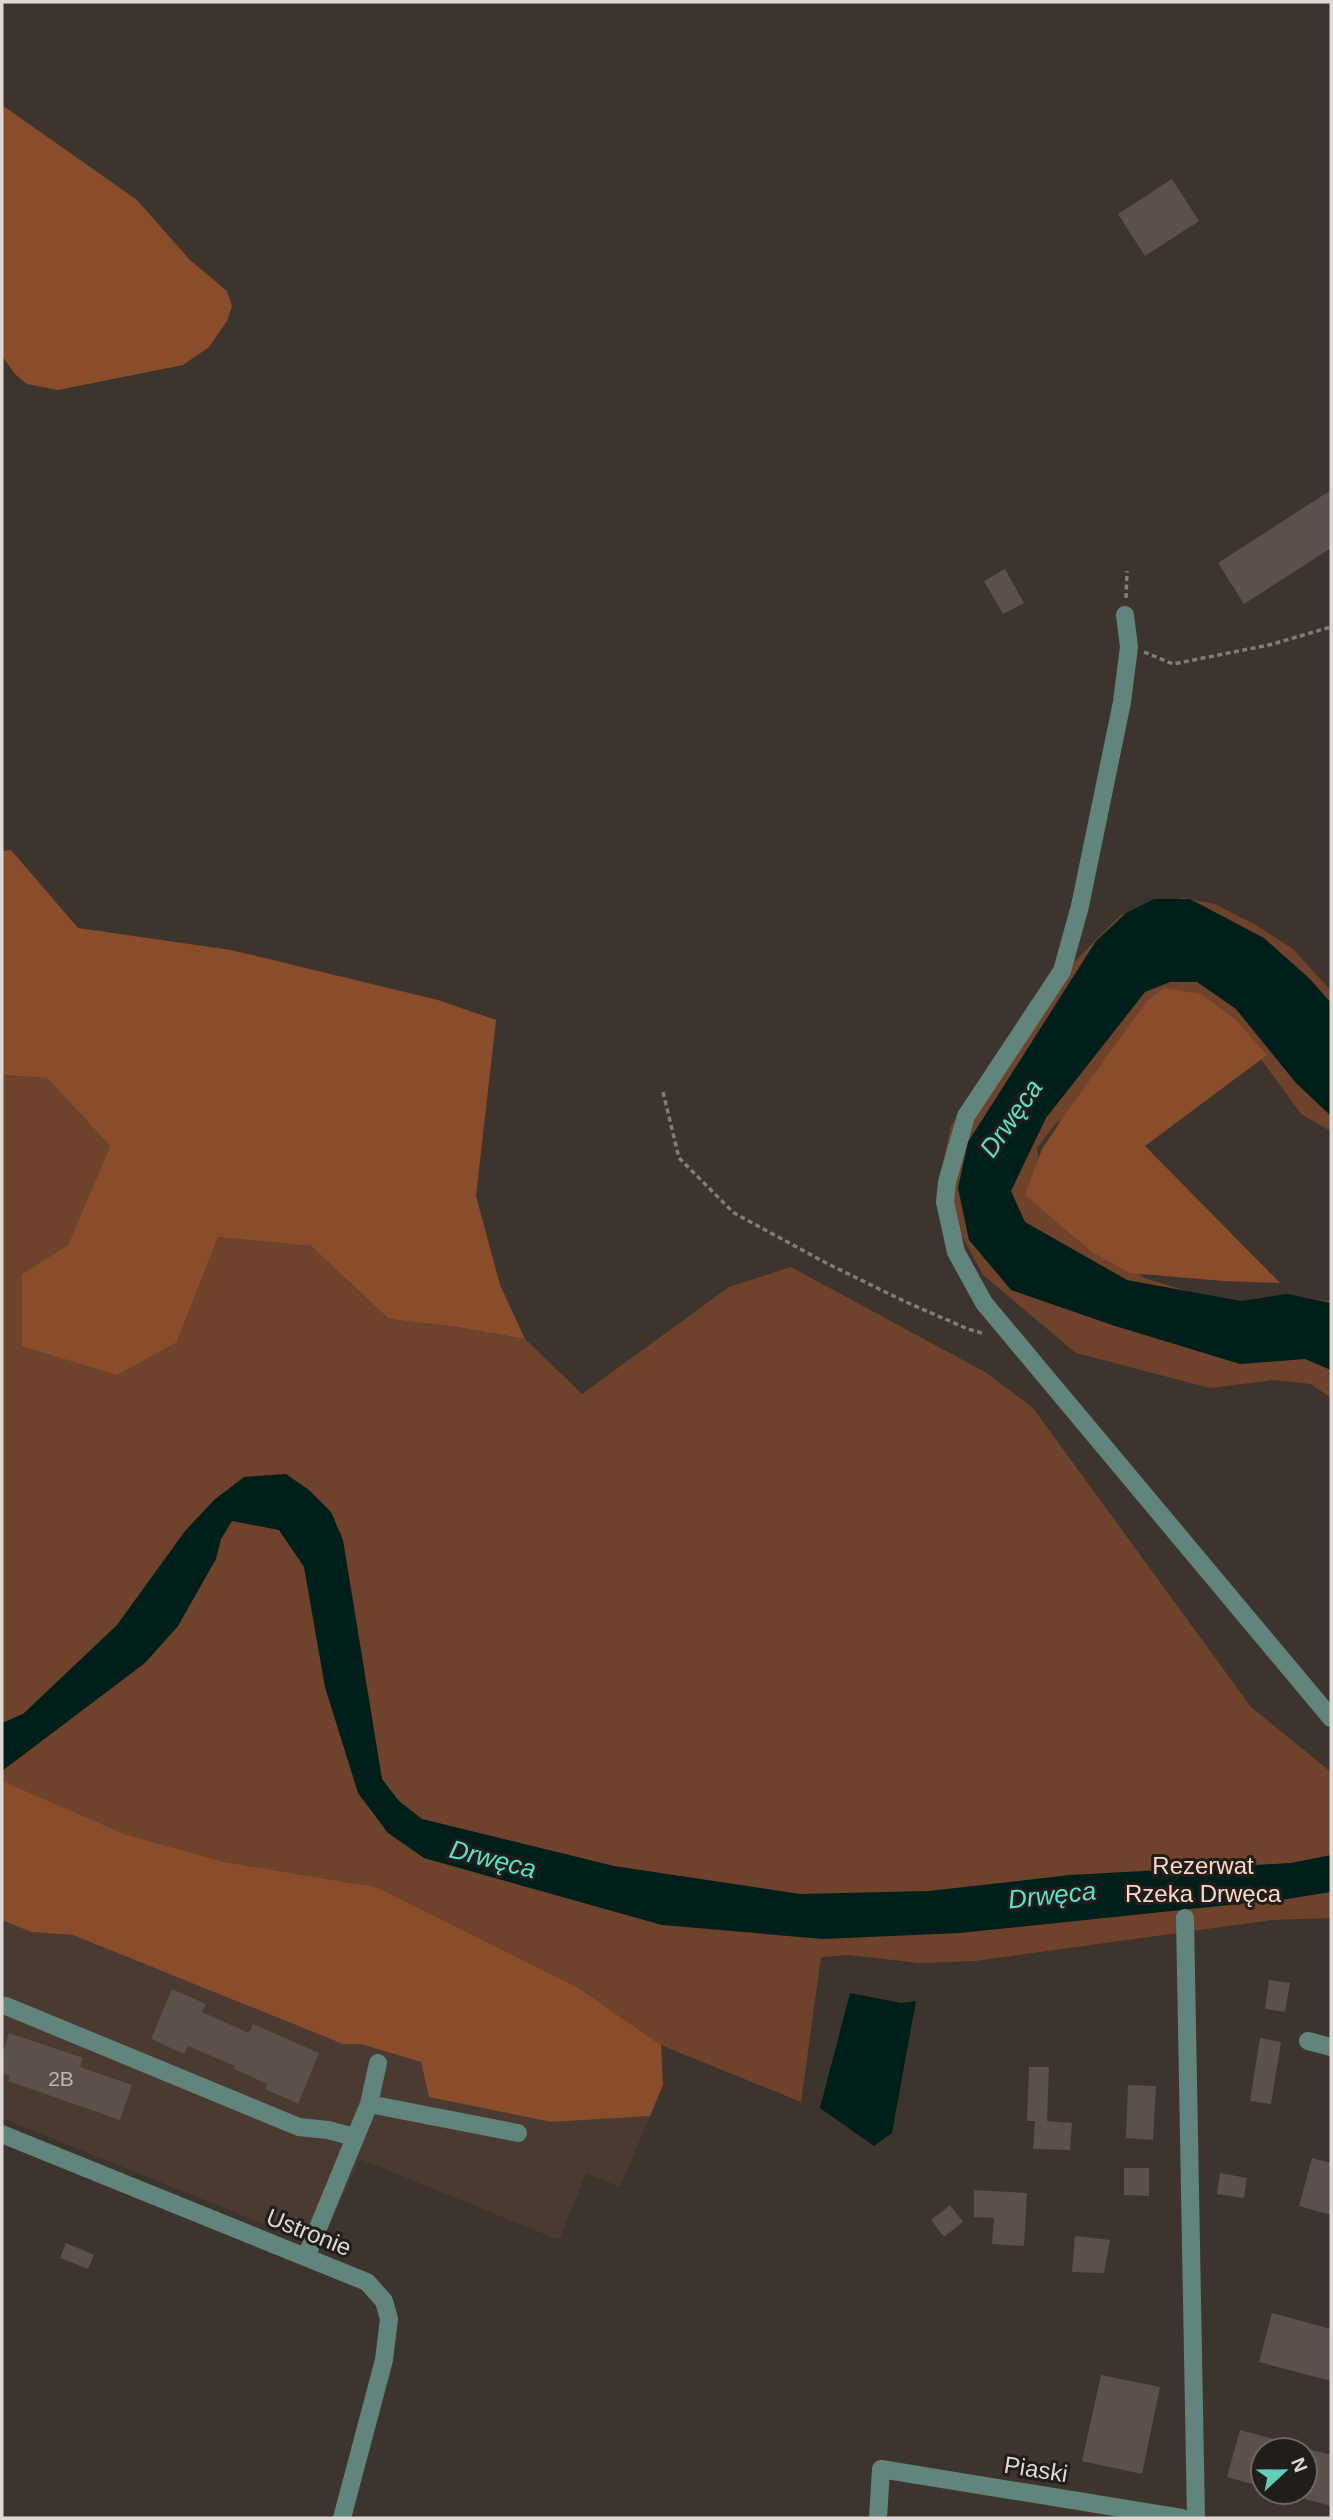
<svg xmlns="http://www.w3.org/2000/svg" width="1333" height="2520" viewBox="0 0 1333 2520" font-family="Helvetica,sans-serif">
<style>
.built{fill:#4b3a32}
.green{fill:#6f422b}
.forest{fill:#8a4d2b}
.water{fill:#011f1a}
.building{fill:#5b504a}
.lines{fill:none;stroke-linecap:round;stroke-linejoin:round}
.path{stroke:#847b77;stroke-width:3.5;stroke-dasharray:5 3.5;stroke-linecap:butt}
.minor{stroke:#61857d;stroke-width:18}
.labels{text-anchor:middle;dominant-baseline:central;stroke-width:6;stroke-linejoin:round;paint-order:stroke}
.number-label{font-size:21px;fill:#beb6b2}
.park-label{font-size:24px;fill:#fdd7c4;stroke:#211d1a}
.street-label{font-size:24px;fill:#dfd8d5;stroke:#211d1a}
.water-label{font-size:26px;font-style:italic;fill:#58e3c9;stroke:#211d1a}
</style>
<rect width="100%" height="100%" fill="#3e342e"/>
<!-- built -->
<path class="built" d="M2 1920 31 1932 73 1935 343 2044H361L421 2062 429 2097 551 2122 650 2116 620 2187 586 2173 559 2240 360 2159 321 2244 307 2238 306 2241 2 2118Z"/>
<!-- green -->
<path class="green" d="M1183 898 1215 904 1256 925 1293 949 1331 991V1131L1302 1115 1233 1021 1056 1123 1037 1148 1044 1204 1144 1278 1239 1307 1302 1298 1331 1301V1398L1311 1384 1273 1380 1210 1388 1076 1353 983 1275 948 1210 943 1163 951 1126 1048 988 1121 915Z
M2 1075 47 1078 110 1146 68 1245 22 1274 177 1342 218 1237 311 1246 389 1319 457 1327 525 1339 582 1394 729 1287 791 1267 985 1372 1033 1408 1251 1707 1331 1772V1918L1272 1920 975 1961 920 1963 848 1955 821 1957 801 2102 661 2045 577 1987 376 1887 225 1862 124 1834 2 1790Z"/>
<!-- forest -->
<path class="forest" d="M2 105 137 200 190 260 227 291 232 306 227 321 209 347 183 365 58 390 27 384 15 374 2 356Z
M11 850 78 928 231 950 438 1000 496 1020 476 1196 500 1285 525 1339 457 1327 389 1319 311 1246 218 1237 177 1342 117 1375 22 1346V1274L68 1245 110 1146 47 1078 2 1075V851Z
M1164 988 1201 994 1235 1019 1267 1055 1145 1146 1280 1283 1224 1281 1130 1273 1092 1252 1025 1195 1042 1149 1066 1113 1147 1001Z
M2 1781 124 1834 225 1862 376 1887 577 1987 661 2045 663 2085 650 2116 551 2122 429 2097 421 2062 361 2044H343L73 1935 31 1932 2 1920Z"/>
<!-- water -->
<path class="water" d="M1154 899H1190L1264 938 1310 979 1331 1003V1116L1296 1083 1236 1009 1197 982H1170L1145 992 1046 1118 1011 1191 1025 1222 1127 1280 1241 1301 1287 1294 1331 1303V1370L1305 1359 1240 1364 1112 1325 1011 1290 969 1240 958 1188 968 1142 1096 941 1126 913Z
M286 1474 309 1490 331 1512 343 1540 382 1779 399 1801 422 1819 614 1866 800 1894 929 1891 1070 1875 1291 1863 1331 1855V1892L1287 1899 960 1933 823 1939 662 1925 424 1858 388 1833 358 1793 325 1687 304 1567 279 1530 232 1521 221 1539 216 1559 178 1626 145 1663 2 1771V1723L23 1714 117 1625 185 1531 214 1500 244 1477Z
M850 1993 901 2003 916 2001 892 2133 874 2146 820 2108Z"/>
<!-- building -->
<path class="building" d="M1172 179 1199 221 1145 256 1118 214Z
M1331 490V548L1244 604 1218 563Z
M1005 569 1024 603 1003 614 984 581Z
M1269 1980 1290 1983 1285 2012 1265 2009Z
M172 1989 206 2004 202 2012 249 2033 253 2024 319 2053 298 2104 265 2089 267 2084 234 2069 235 2066 188 2046 184 2054 151 2039Z
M9 2033 83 2058 80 2067 132 2085 120 2120 8 2081 10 2076 2 2073V2055Z
M1260 2038 1281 2042 1271 2104 1250 2101Z
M1029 2067H1049L1047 2121 1072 2123 1070 2150 1033 2149 1035 2121H1027Z
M1128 2085 1156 2086 1153 2140 1126 2138Z
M1312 2158 1331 2163V2215L1299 2206Z
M1124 2168H1149V2196L1124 2195Z
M1220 2173 1247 2178 1244 2198 1217 2194Z
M974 2190 1027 2193 1024 2246 992 2244 994 2218 974 2217Z
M950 2205 963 2222 944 2237 931 2220Z
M1075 2236 1110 2240 1104 2273 1072 2272Z
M66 2243 94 2255 88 2269 60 2258Z
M1272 2313 1331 2329V2381L1259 2362Z
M1101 2375 1160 2387 1142 2474 1082 2461Z
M1240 2430 1296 2445 1295 2450H1263V2487L1227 2477Z
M1305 2448 1331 2455V2506L1305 2499Z"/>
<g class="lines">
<!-- path -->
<path class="path" d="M1126 598 1127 571
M1144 652 1173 664 1269 645 1331 627
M663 1092 679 1158 734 1213 828 1264 906 1302 968 1329 985 1334"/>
<!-- minor -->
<path class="minor" d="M1125 615 1129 647 1122 702 1080 906 1062 971 966 1116 947 1182 945 1202 956 1252 984 1303 1331 1718
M1185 1918 1196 2518
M6 2006 299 2127 328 2130 354 2137
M1308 2041 1331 2047
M369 2104 378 2063
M2 2134 367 2282 384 2301 389 2319 384 2360 342 2518
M306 2257 369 2104 518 2133
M878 2518 881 2469 1182 2518"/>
</g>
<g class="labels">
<!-- number labels -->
<g class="number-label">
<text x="61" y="2078">2B</text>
</g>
<!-- park labels -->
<g class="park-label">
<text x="1203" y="1865">Rezerwat<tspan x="1203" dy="28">Rzeka Drwęca</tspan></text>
</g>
<!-- street labels -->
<g class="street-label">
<text transform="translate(309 2232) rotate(22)">Ustronie</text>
<text transform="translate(1036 2469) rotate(9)">Piaski</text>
</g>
<!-- water labels -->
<g class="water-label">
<text transform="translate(1011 1118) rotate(-55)">Drwęca</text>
<text transform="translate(493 1859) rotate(14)">Drwęca</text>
<text transform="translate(1052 1895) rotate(-6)">Drwęca</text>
</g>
</g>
<!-- border -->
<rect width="1333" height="2520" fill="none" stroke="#dfd8d5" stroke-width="7"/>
<!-- north arrow -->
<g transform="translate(1284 2471) rotate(68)"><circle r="33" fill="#211d1a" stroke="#6d6865" stroke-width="2"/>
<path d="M0-5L12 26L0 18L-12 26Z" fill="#5eceb8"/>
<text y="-10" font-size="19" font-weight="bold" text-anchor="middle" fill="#dfd8d5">N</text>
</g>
</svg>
